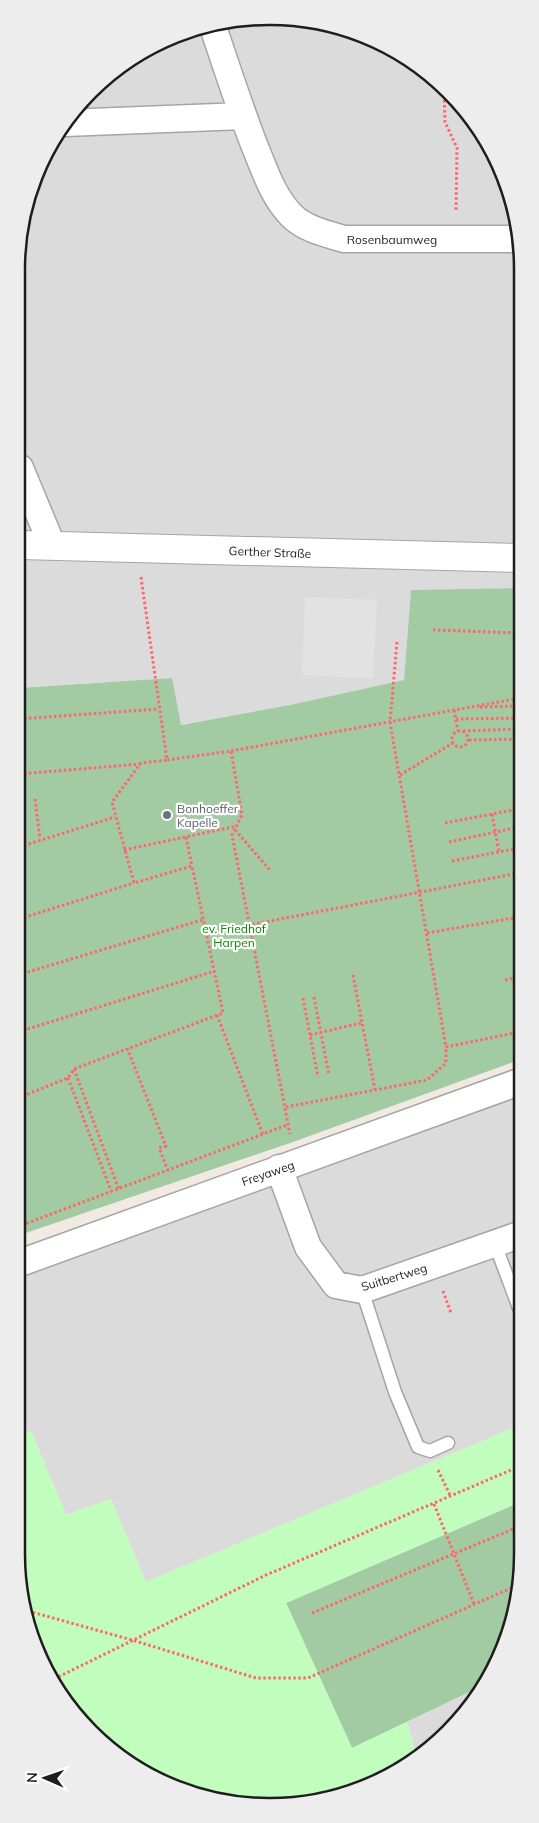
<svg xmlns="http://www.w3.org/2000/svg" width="539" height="1823" viewBox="0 0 539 1823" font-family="Mulish,sans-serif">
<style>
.residential{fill:#dcdbdb}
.cemetery{fill:#a3cba3}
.park{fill:#c1febd}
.parking{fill:#e2e2e2}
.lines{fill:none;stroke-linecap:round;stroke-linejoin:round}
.service-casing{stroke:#a5a5a5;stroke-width:15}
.minor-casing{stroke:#a5a5a5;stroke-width:29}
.tertiary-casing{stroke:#a5a5a5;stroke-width:30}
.path{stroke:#ff666d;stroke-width:3;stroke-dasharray:2.5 2.5;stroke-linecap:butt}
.service{stroke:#fff;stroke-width:12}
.minor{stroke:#fff;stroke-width:26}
.tertiary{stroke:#fff;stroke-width:28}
.worship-dot{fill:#6b7280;stroke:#fff;stroke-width:2}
.labels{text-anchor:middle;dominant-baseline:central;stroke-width:4.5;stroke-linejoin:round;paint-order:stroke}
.street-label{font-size:12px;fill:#1e1e1e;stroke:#fff}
.worship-label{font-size:12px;fill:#5b616d;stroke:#fff;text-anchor:start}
.park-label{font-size:12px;fill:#0b8702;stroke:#fff}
.rim{fill:none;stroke:#1e1e1e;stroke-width:2.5}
</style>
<rect width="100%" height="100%" fill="#f0eae3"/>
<!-- residential -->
<path class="residential" d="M220 21H319L396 50 460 102 503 172 521 237 520 588 411 591 404 680 290 705 180 725 171 678 19 688 21 220 59 129 129 59Z
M519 1093 518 1426 146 1582 111 1499 66 1515 31 1431 17 1437V1248Z
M484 1685 480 1694 423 1755 417 1758 407 1722Z"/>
<!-- cemetery -->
<path class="cemetery" d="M520 588 519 1060 293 1142 17 1236 19 688 172 678 181 725 290 705 404 680 411 590Z
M518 1503V1603L484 1685 352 1748 286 1603Z"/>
<!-- park -->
<path class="park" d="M518 1426V1503L286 1603 352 1748 407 1722 417 1758 335 1798 253 1806 157 1781 79 1721 35 1650 16 1553 17 1437 31 1431 66 1515 111 1499 146 1582Z"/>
<!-- parking -->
<path class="parking" d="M305 597 377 600 373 678 302 675Z"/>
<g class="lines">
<defs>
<path id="service" d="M495 1244 519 1308
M362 1290 395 1392 418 1447 430 1451 448 1443"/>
<path id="minor" d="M212 24C226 65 239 106 255 147 265 171 273 197 292 216 305 229 327 234 344 239H521
M65 123 243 116
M20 468 52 545
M279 1168 308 1247 336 1285 362 1290 519 1235
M17 1264 519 1082"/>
<path id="tertiary" d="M20 545 520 558"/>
</defs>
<!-- service casing -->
<use href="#service" class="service-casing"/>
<!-- minor casing -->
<use href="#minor" class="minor-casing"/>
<!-- tertiary casing -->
<use href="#tertiary" class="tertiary-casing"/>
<!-- path -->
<path class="path" d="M444 90 445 122 457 148 456 211
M141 577 167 760 231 751 242 815 232 835 290 1134
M433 630 520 633
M397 642 390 722 446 1047
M480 707 520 706
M454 710 458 731
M19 719 158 709
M456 719 520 718
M452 739a8 8 0 1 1 16 0a8 8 0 1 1-16 0Z
M463 731 520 729
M469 740 520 739
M231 751 520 698
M19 774 141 764
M400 775 453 743
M35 799 40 839
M492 814 499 852
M445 823 519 809
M235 830 270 870
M186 837 192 866
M449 842 519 827
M19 847 115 817
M124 850 237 826
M452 861 519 848
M518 917 519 926
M19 919 134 883
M208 933 519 873
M427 933 519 917
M18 975 205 919
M353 975 375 1090
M505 980 519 977
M314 997 329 1075
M303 998 318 1077
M217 1015 263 1135
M18 1032 215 971
M310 1035 361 1023
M127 1048 166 1146 159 1148 168 1171
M74 1069 119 1190
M68 1078 112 1193
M18 1098 68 1078 74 1069 223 1013 192 866 134 883 112 802 141 763 167 760
M286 1107 427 1080 446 1063V1047L519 1032
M17 1227 287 1125
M443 1291 451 1313
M438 1470 451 1497
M434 1504 474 1604
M28 1611 132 1640 256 1678H308L518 1585
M312 1613 518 1527
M54 1679 266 1575 518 1467"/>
<!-- service -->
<use href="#service" class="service"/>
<!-- minor -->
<use href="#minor" class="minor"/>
<!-- tertiary -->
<use href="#tertiary" class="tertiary"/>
</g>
<!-- markers -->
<circle class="worship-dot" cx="167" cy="815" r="5"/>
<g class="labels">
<!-- street labels -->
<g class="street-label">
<text x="392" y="239">Rosenbaumweg</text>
<text transform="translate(270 552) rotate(2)">Gerther Straße</text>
<text transform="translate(268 1173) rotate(-19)">Freyaweg</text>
<text transform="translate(394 1277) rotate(-17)">Suitbertweg</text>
</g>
<!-- worship labels -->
<g class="worship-label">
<text x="177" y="808">Bonhoeffer<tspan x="177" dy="14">Kapelle</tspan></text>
</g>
<!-- park labels -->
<g class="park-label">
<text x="234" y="928">ev. Friedhof<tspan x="234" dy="14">Harpen</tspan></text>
</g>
</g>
<!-- crop -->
<path d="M0 0H539V1823H0ZM269 25H270A244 244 0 0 1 514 269V1554A244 244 0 0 1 270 1798H269A244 244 0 0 1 25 1554V269A244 244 0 0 1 269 25Z" fill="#ededed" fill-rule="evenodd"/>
<path class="rim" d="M269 25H270A244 244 0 0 1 514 269V1554A244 244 0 0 1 270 1798H269A244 244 0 0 1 25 1554V269A244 244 0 0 1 269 25Z"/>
<!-- north arrow -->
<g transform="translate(45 1778) rotate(272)" stroke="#ffffff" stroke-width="4" paint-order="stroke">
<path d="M0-4L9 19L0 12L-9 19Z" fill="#1e1e1e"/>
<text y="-8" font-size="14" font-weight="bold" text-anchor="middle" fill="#1e1e1e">N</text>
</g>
</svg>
